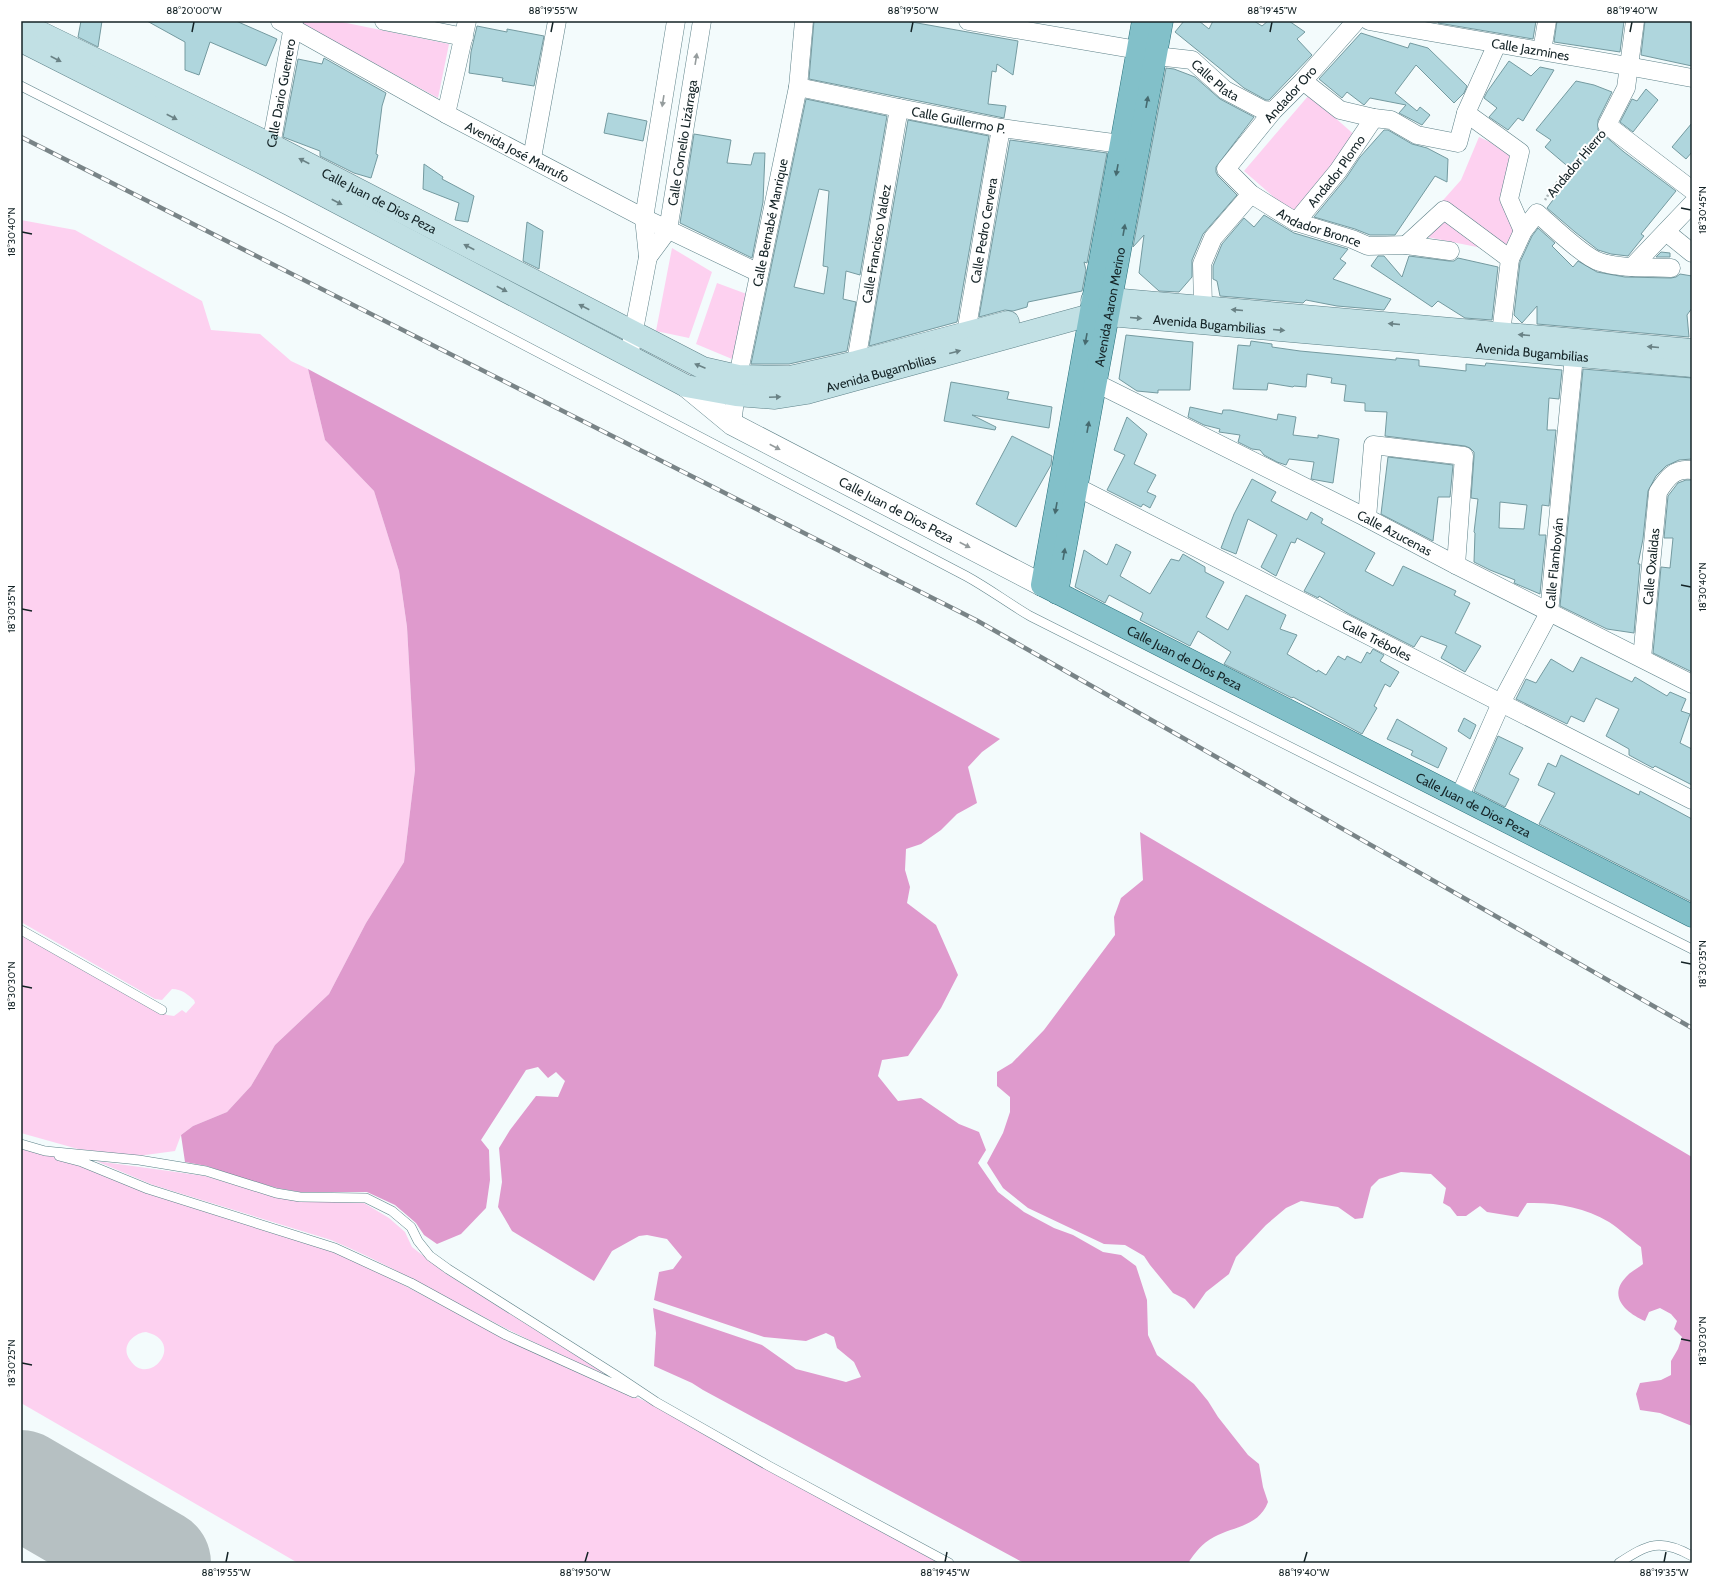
<svg xmlns="http://www.w3.org/2000/svg" width="1713" height="1584" viewBox="0 0 1713 1584" font-family="Cabin,sans-serif">
<style>
.green{fill:#fdd1f0;fill-rule:evenodd}
.forest{fill:#df9acd}
.lines{fill:none;stroke-linecap:round;stroke-linejoin:round}
.runway{stroke:#b6c0c2;stroke-width:108}
.building{fill:#afd6dd;stroke:#749aa0;fill-rule:evenodd}
.service-casing{stroke:#5d8188;stroke-width:10}
.minor-casing{stroke:#5d8188;stroke-width:19}
.tertiary-casing{stroke:#5d8188;stroke-width:23}
.secondary-casing{stroke:#5d8188;stroke-width:23}
.primary-casing{stroke:#266e79;stroke-width:23}
.path{stroke:#abb5b7;stroke-width:2.5;stroke-dasharray:2 2;stroke-linecap:butt}
.service{stroke:#fff;stroke-width:9}
.minor{stroke:#fff;stroke-width:18}
.tertiary{stroke:#fff;stroke-width:22}
.secondary{stroke:#c1e0e4;stroke-width:22}
.primary{stroke:#82c0c9;stroke-width:22}
.rail-casing{stroke:#798487;stroke-width:4.5}
.rail{stroke:#fff;stroke-width:3;stroke-dasharray:9;stroke-linecap:butt}
.oneway{fill:#6a8285}
.oneway2{fill:#959c9d}
.oneway3{fill:#466a6f}
.ticks{fill:none;stroke:#142326;stroke-width:1.5}
.labels{text-anchor:middle;dominant-baseline:central;stroke-width:4;stroke-linejoin:round;paint-order:stroke}
.street-label{font-size:13px;fill:#142326;stroke:#fff}
.neatline{fill:none;stroke:#142326;stroke-width:1.5}
.ticks-label{font-size:10px;text-anchor:middle;fill:#142326}
</style>
<rect width="100%" height="100%" fill="#f3fbfc"/>
<!-- green -->
<path class="green" d="M303 21H337L449 44 438 98 302 24Z
M1309 95 1357 137 1293 214 1244 171Z
M1479 137 1490 142 1517 161 1516 243 1507 253 1422 236 1429 216 1461 180Z
M21 220 75 230 202 301 211 330 260 334 291 361 308 369 325 440 374 491 399 571 407 627 415 770 404 862 366 923 329 994 275 1045 251 1086 227 1112 193 1126 181 1135 175 1151 138 1156 78 1149 21 1133V932L167 1015 174 1016 182 1010 186 1013 195 1003 194 1000C187 994 182 989 172 989L162 1000 155 999 21 922Z
M672 248 712 272 689 338 656 331Z
M717 283 752 296 732 359 696 344Z
M21 1144 329 1248 396 1281 502 1337 667 1411 948 1563H298L21 1403ZM146 1332C187 1342 149 1389 130 1360 120 1347 133 1333 146 1332Z
M96 1161 205 1176 275 1197 299 1201 364 1203 389 1218 405 1232 412 1247 445 1273 607 1375C573 1361 538 1345 505 1328 447 1299 391 1265 331 1240L153 1185Z"/>
<!-- forest -->
<path class="forest" d="M308 369 1000 739 982 752 968 767 977 803 957 814 941 830 921 844 906 849 905 870 910 887 907 903 936 925 958 975 941 1008 908 1056 882 1060 878 1076 898 1101 921 1098 959 1124 979 1132 986 1150 978 1163 998 1192 1024 1212 1054 1228 1073 1235 1103 1252 1121 1255 1136 1266 1147 1300 1148 1335 1157 1355 1194 1384 1208 1401 1218 1417 1248 1455 1259 1464 1263 1487 1268 1502C1259 1526 1235 1526 1214 1537 1202 1543 1195 1553 1188 1563H1024L703 1390 692 1383 654 1366 656 1333 653 1308 762 1345 796 1369 846 1382 861 1377 854 1362 837 1348 834 1337 826 1333 806 1341 764 1337 654 1300 659 1272 673 1269 682 1257 667 1239 647 1235 639 1236 612 1251 594 1281 512 1231 498 1207 502 1182 499 1148 510 1130 536 1096 558 1097 565 1081 556 1072 548 1078 538 1067 526 1070 481 1140 489 1150 490 1180 486 1208 461 1234 437 1244 424 1235 416 1223 395 1205 367 1192H300L277 1188 238 1177 207 1166 185 1162 181 1135 193 1126 227 1112 251 1086 275 1045 329 994 366 923 404 862 415 770 407 627 399 571 374 491 325 440Z
M1140 832 1692 1157V1426L1660 1413 1640 1410 1636 1394 1640 1383 1661 1380 1671 1375V1361L1678 1349 1682 1337 1674 1329 1677 1321 1671 1314 1660 1308 1649 1312 1645 1321C1627 1313 1607 1297 1626 1277 1630 1272 1638 1268 1643 1264L1641 1247C1630 1239 1620 1229 1609 1222 1584 1207 1555 1202 1527 1203L1518 1217 1487 1212 1480 1206 1466 1216H1457L1450 1207 1443 1203 1446 1188 1431 1174 1401 1172 1379 1179 1371 1187 1363 1218 1355 1219 1338 1207 1301 1201 1286 1208 1266 1225 1236 1257 1229 1274 1206 1292 1194 1309 1185 1299 1173 1293 1150 1265 1144 1256 1125 1245 1104 1244 1028 1208 1003 1188 987 1163 1003 1133 1010 1112V1097L997 1086V1072L1012 1063 1044 1030 1115 935 1114 917 1121 898 1143 880Z"/>
<g class="lines">
<!-- runway -->
<path class="runway" d="M21 1484 157 1563"/>
</g>
<!-- building -->
<path class="building" d="M81 21H102L98 47 78 37Z
M147 21H236L277 39 266 66 210 42 199 75 185 70V42Z
M814 21H906L1018 41 1013 75 997 64 996 72 992 71 988 104 1006 106 1004 118 809 79Z
M1184 21H1199L1209 29 1213 21H1254L1262 26 1268 21H1289L1305 32 1297 39 1312 55 1269 100H1266L1244 88 1175 32Z
M1439 21H1536L1533 39 1438 23Z
M1557 21H1624L1620 52 1554 42Z
M1645 21H1692V66L1641 55Z
M477 26 507 32V29L544 36 534 86 502 81 503 78 469 73 471 52Z
M1361 33 1408 48 1410 43 1428 48 1467 86 1464 93 1454 103 1416 65 1395 93 1417 111 1420 107 1430 115 1422 125 1399 113 1406 105 1370 98 1364 105 1347 92 1342 98 1319 79Z
M324 58 386 93 382 106 376 154 378 155 371 178 354 173 320 156V151L283 137 298 59 322 64Z
M1509 61 1531 76 1540 67 1554 70 1523 121 1518 118 1508 130 1489 117 1497 108 1484 98 1487 92Z
M1166 68 1174 69 1195 77 1220 99 1254 117 1216 167V172L1218 176 1237 195 1203 234 1192 260V277L1179 292 1159 291 1139 273 1144 235 1133 247Z
M1576 81 1594 85 1612 92 1598 120V130L1624 152 1676 191 1641 234 1644 236 1628 256 1611 254 1598 250 1575 232 1547 208 1564 185 1561 183 1572 170 1545 147 1551 140 1536 130Z
M1646 89 1658 100 1633 132 1620 122 1632 99 1637 101Z
M806 99 887 116 860 275 846 271 843 299 856 302 847 351 789 364H751ZM819 189 829 191 823 266 828 267 824 294 794 287Z
M608 113 647 121 643 141 604 133Z
M908 120 989 136 957 322 869 346Z
M1692 123V152L1686 159 1672 147Z
M1384 130H1388L1412 144 1427 148 1448 159 1447 182 1435 176 1395 235H1370L1355 229 1314 217 1346 178 1360 157Z
M694 134 731 140 727 163 751 165 754 153H765L763 202 752 258 680 223Z
M1010 140 1107 153 1087 263 1084 262 1086 270 1082 291 1028 302 1027 307 1013 311 1005 310 979 317Z
M424 164 443 177 442 179 474 196 468 222 455 220 459 203 423 189Z
M1264 215 1294 233 1348 249 1340 259 1346 263 1333 279 1391 299 1384 310 1337 306 1306 300 1303 303 1220 296 1217 281 1213 279V266L1222 244 1244 218 1254 227Z
M527 222 543 231 539 269 523 261Z
M1538 228 1555 243 1552 246 1573 267 1578 261 1597 272 1625 277 1671 278 1676 277 1680 274 1692 276V308L1687 315 1689 337 1537 324V306L1522 323 1514 315 1520 262 1532 236Z
M1661 252 1670 253V257H1656Z
M1378 256H1384L1402 277 1409 256 1449 261H1454L1458 258 1498 267 1492 320 1465 318 1438 301 1432 307 1371 266Z
M1126 335 1193 342 1190 390H1158V393L1137 391 1119 379Z
M1251 341 1272 344V347L1300 351 1396 360V358L1419 360V366L1440 368 1466 371V364L1485 366 1486 363 1562 370 1559 399 1549 398 1547 430H1556L1549 506 1542 505 1539 535H1546L1540 594 1514 583 1515 580 1490 570 1474 562 1475 533 1474 532 1478 499 1471 498 1474 457V452L1470 448 1465 446 1385 436 1387 412 1365 411V403L1344 401 1346 385 1331 383 1332 378 1307 374 1306 387 1294 386 1293 387 1268 383 1267 390 1233 389 1238 345 1250 346ZM1500 502 1527 505 1524 529 1499 528Z
M1583 369 1692 378V459L1679 460 1666 466 1656 476 1648 491 1643 539 1638 564H1640L1634 633 1607 629 1560 606Z
M951 382 1009 392 1007 399 1052 407 1049 428 972 415 996 427 995 430 944 421Z
M1190 407 1222 414 1223 410H1230L1277 420 1278 414 1296 417 1293 435 1318 438V435L1339 439 1333 483 1311 479 1314 462 1289 459 1286 465 1277 462 1264 455 1260 450 1252 449 1238 442 1240 435 1219 432 1220 429 1204 425 1188 417Z
M1127 417 1147 434 1134 464 1156 475 1147 492 1156 496 1150 508 1143 504 1141 507 1107 490 1125 455 1114 450Z
M1012 436 1052 456 1051 465 1016 527 976 504Z
M1388 457 1453 465 1450 497H1438L1433 541 1381 514Z
M1252 479 1276 492 1271 501 1307 520 1311 512 1323 519 1321 523 1375 553 1365 571 1393 586 1403 566 1456 591 1454 595 1470 603 1455 633 1481 646 1465 672 1441 658 1447 646 1421 636 1414 647 1349 614 1319 596 1318 598 1304 591 1325 553 1297 538 1295 543 1291 542 1276 576 1261 567 1277 535 1248 519 1236 554 1221 548 1234 514Z
M1686 480H1692V672L1653 653 1661 567 1670 568 1673 538H1664L1668 496 1678 483Z
M1116 544 1131 552 1120 576 1150 594 1171 559 1179 561 1183 554 1205 567V572L1224 582 1206 617 1228 630 1246 595 1286 615 1280 629 1297 635 1287 654 1317 672 1318 670 1326 675 1338 656 1345 660 1347 656 1361 663 1367 652 1370 654 1373 649 1384 655 1380 661 1399 672 1390 687 1385 684 1374 706 1377 708 1362 734 1293 697 1292 698 1224 664 1231 652 1198 631 1190 646 1140 620 1143 613 1109 595 1105 603 1075 587 1084 550 1107 565Z
M1581 657 1632 682 1635 677 1667 696 1670 692 1686 699 1681 711 1690 714 1680 743 1692 749V785L1655 766 1653 768 1629 755V749L1606 736 1619 709 1596 698 1584 722 1571 716 1567 724 1516 699 1526 679 1536 683 1551 659 1573 672Z
M1464 718 1476 725 1470 739 1458 731Z
M1397 719 1447 748 1438 768 1411 755 1413 751 1387 739Z
M1498 736 1523 748 1509 774 1519 779 1505 807 1474 791Z
M1561 755 1639 795 1640 791 1692 819V902L1539 824 1555 793 1538 785 1548 763 1556 767Z"/>
<g class="lines">
<defs>
<path id="service" d="M21 86 283 219 966 576C988 588 1008 603 1030 616L1692 949
M21 930 162 1010
M21 1144 45 1151 139 1160 206 1171 276 1193 300 1197 366 1198 392 1211 411 1227 418 1241 430 1256 448 1269 614 1374 656 1402 769 1466 949 1563
M59 1156 82 1162 148 1189 335 1248 411 1283 506 1335 634 1393
M1619 1563C1648 1544 1660 1538 1692 1556"/>
<g id="minor">
<path id="s1" d="M280 21 446 114 644 218 759 273"/>
<path d="M384 21 464 37"/>
<path d="M968 21 1138 50"/>
<path id="s2" d="M1356 21 1303 81 1273 111 1226 169 1251 194 1296 222 1352 239 1368 246 1406 245 1450 251"/>
<path id="s3" d="M1369 21C1476 41 1585 57 1692 78"/>
<path d="M1635 21 1626 88 1607 125 1692 190"/>
<path d="M1542 51 1547 21"/>
<path id="s4" d="M1156 56 1192 60 1225 90 1263 110 1273 111"/>
<path d="M1303 81 1340 110 1374 118 1391 120 1417 135 1458 143 1466 113 1497 44"/>
<path id="s5" d="M798 87 899 108 1001 128 1121 144"/>
<path d="M1466 113 1520 152 1509 199 1523 231"/>
<path d="M446 114 467 21"/>
<path id="s6" d="M269 156 294 21"/>
<path d="M532 158 557 21"/>
<path id="s7" d="M1296 222 1338 171 1374 118"/>
<path d="M1666 232 1692 253"/>
<path d="M1406 245 1444 210 1510 259"/>
<path id="s8" d="M648 257 668 230 702 21"/>
<path d="M1632 267 1692 204"/>
<path d="M1203 307 1202 264 1213 238 1251 194"/>
<path id="s9" d="M966 333 1001 128"/>
<path d="M1496 345 1501 333 1510 259 1523 231 1537 213C1551 225 1585 258 1600 262 1622 269 1648 267 1671 268"/>
<path d="M629 356 648 257 644 218 676 21"/>
<path id="s10" d="M856 375V362L899 108"/>
<path id="s11" d="M1096 383 1367 518 1456 565 1692 684"/>
<path id="s12" d="M732 424 738 376 798 87 804 21"/>
<path id="s13" d="M1065 481 1692 800"/>
<path d="M1367 518 1373 445 1464 456 1456 565"/>
<path id="s14" d="M1642 658 1658 492C1667 478 1674 468 1692 470"/>
<path id="s15" d="M1459 798 1501 703 1549 613 1574 356"/>
</g>
<g id="tertiary">
<path id="s16" d="M686 386 732 424 1042 585"/>
</g>
<g id="secondary">
<path id="s17" d="M21 23 272 145 703 368 738 376 790 377 856 362 1008 322"/>
<path id="s18" d="M21 41 266 165 686 386 736 395 775 398 807 393 1090 315H1108L1692 366"/>
<path d="M1092 300 1111 299 1692 350"/>
</g>
<g id="primary">
<path id="s19" d="M1143 21 1042 585 1692 916"/>
<path id="s20" d="M1057 593 1162 21"/>
</g>
</defs>
<!-- service casing -->
<use href="#service" class="service-casing"/>
<!-- minor casing -->
<use href="#minor" class="minor-casing"/>
<!-- tertiary casing -->
<use href="#tertiary" class="tertiary-casing"/>
<!-- secondary casing -->
<use href="#secondary" class="secondary-casing"/>
<!-- primary casing -->
<use href="#primary" class="primary-casing"/>
<!-- path -->
<path class="path" d="M1545 200 1553 187 1596 138"/>
<!-- service -->
<use href="#service" class="service"/>
<!-- minor -->
<use href="#minor" class="minor"/>
<!-- tertiary -->
<use href="#tertiary" class="tertiary"/>
<!-- secondary -->
<use href="#secondary" class="secondary"/>
<!-- primary -->
<use href="#primary" class="primary"/>
<defs>
<path id="rail" d="M21 137 976 620 1692 1028"/>
</defs>
<!-- rail casing -->
<use href="#rail" class="rail-casing"/>
<!-- rail -->
<use href="#rail" class="rail"/>
</g>
<!-- one-way arrows -->
<defs><path id="oneway-solid" d="M-6-.8H1V-3.2L6.5 0L1 3.2V.8H-6Z"/></defs>
<g class="oneway">
<use href="#oneway-solid" transform="translate(56 59) rotate(27)"/>
<use href="#oneway-solid" transform="translate(172 117) rotate(27)"/>
<use href="#oneway-solid" transform="translate(304 161) rotate(-153)"/>
<use href="#oneway-solid" transform="translate(337 202) rotate(28)"/>
<use href="#oneway-solid" transform="translate(469 247) rotate(-153)"/>
<use href="#oneway-solid" transform="translate(502 289) rotate(28)"/>
<use href="#oneway-solid" transform="translate(584 307) rotate(-153)"/>
<use href="#oneway-solid" transform="translate(1237 310) rotate(-175)"/>
<use href="#oneway-solid" transform="translate(1136 318) rotate(5)"/>
<use href="#oneway-solid" transform="translate(1394 324) rotate(-175)"/>
<use href="#oneway-solid" transform="translate(1279 330) rotate(5)"/>
<use href="#oneway-solid" transform="translate(1524 335) rotate(-175)"/>
<use href="#oneway-solid" transform="translate(1653 347) rotate(-175)"/>
<use href="#oneway-solid" transform="translate(955 352) rotate(-15)"/>
<use href="#oneway-solid" transform="translate(700 366) rotate(-157)"/>
<use href="#oneway-solid" transform="translate(775 397) rotate(-3)"/>
</g>
<g class="oneway2">
<use href="#oneway-solid" transform="translate(696 59) rotate(-81)"/>
<use href="#oneway-solid" transform="translate(663 101) rotate(99)"/>
<use href="#oneway-solid" transform="translate(775 447) rotate(27)"/>
<use href="#oneway-solid" transform="translate(965 545) rotate(27)"/>
</g>
<g class="oneway3">
<use href="#oneway-solid" transform="translate(1147 102) rotate(-80)"/>
<use href="#oneway-solid" transform="translate(1117 170) rotate(100)"/>
<use href="#oneway-solid" transform="translate(1124 230) rotate(-80)"/>
<use href="#oneway-solid" transform="translate(1086 339) rotate(100)"/>
<use href="#oneway-solid" transform="translate(1088 427) rotate(-80)"/>
<use href="#oneway-solid" transform="translate(1056 508) rotate(100)"/>
<use href="#oneway-solid" transform="translate(1064 554) rotate(-80)"/>
</g>
<!-- ticks -->
<path class="ticks" d="M192 32 194 22M551 32 553 22M911 32 913 22M1270 32 1272 22M1630 32 1632 22M1681 208 1691 210M22 232 32 234M1681 585 1691 587M22 609 32 611M1681 962 1691 964M22 986 32 988M1681 1339 1691 1341M22 1363 32 1365M226 1562 228 1552M585 1562 588 1552M945 1562 947 1552M1304 1562 1307 1552M1664 1562 1666 1552"/>
<g class="labels">
<!-- street labels -->
<g class="street-label">
<text stroke="none"><textPath href="#s3" startOffset="164">Calle Jazmines</textPath></text>
<text stroke="none"><textPath href="#s4" startOffset="67">Calle Plata</textPath></text>
<text stroke="none"><textPath href="#s6" startOffset="64">Calle Dario Guerrero</textPath></text>
<text transform="translate(1290 94) rotate(-48)">Andador Oro</text>
<text stroke="none"><textPath href="#s5" startOffset="164">Calle Guillermo P.</textPath></text>
<text stroke="none"><textPath href="#s8" startOffset="122">Calle Cornelio Lizárraga</textPath></text>
<text stroke="none"><textPath href="#s1" startOffset="271">Avenida José Marrufo</textPath></text>
<text transform="translate(1576 163) rotate(-50)">Andador Hierro</text>
<text stroke="none"><textPath href="#s7" startOffset="65">Andador Plomo</textPath></text>
<text stroke="none"><textPath href="#s17" startOffset="400">Calle Juan de Dios Peza</textPath></text>
<text stroke="none"><textPath href="#s12" startOffset="205">Calle Bernabé Manrique</textPath></text>
<text stroke="none"><textPath href="#s2" startOffset="309">Andador Bronce</textPath></text>
<text stroke="none"><textPath href="#s9" startOffset="104">Calle Pedro Cervera</textPath></text>
<text stroke="none"><textPath href="#s10" startOffset="133">Calle Francisco Valdez</textPath></text>
<text stroke="none"><textPath href="#s20" startOffset="291">Avenida Aaron Merino</textPath></text>
<text stroke="none"><textPath href="#s18" startOffset="1285">Avenida Bugambilias</textPath></text>
<text stroke="none"><textPath href="#s18" startOffset="1609">Avenida Bugambilias</textPath></text>
<text stroke="none"><textPath href="#s18" startOffset="948">Avenida Bugambilias</textPath></text>
<text stroke="none"><textPath href="#s16" startOffset="245">Calle Juan de Dios Peza</textPath></text>
<text stroke="none"><textPath href="#s11" startOffset="334">Calle Azucenas</textPath></text>
<text stroke="none"><textPath href="#s15" startOffset="256">Calle Flamboyán</textPath></text>
<text stroke="none"><textPath href="#s14" startOffset="92">Calle Oxalidas</textPath></text>
<text stroke="none"><textPath href="#s13" startOffset="350">Calle Tréboles</textPath></text>
<text stroke="none"><textPath href="#s19" startOffset="733">Calle Juan de Dios Peza</textPath></text>
<text stroke="none"><textPath href="#s19" startOffset="1057">Calle Juan de Dios Peza</textPath></text>
</g>
</g>
<!-- border -->
<rect width="1713" height="1584" fill="none" stroke="#ffffff" stroke-width="44"/>
<rect x="22" y="22" width="1669" height="1540" class="neatline"/>
<g class="ticks-label">
<text x="194" y="14">88°20'00"W</text>
<text x="553" y="14">88°19'55"W</text>
<text x="913" y="14">88°19'50"W</text>
<text x="1272" y="14">88°19'45"W</text>
<text x="1632" y="14">88°19'40"W</text>
<text transform="translate(1702 210) rotate(-90)" y="4">18°30'45"N</text>
<text transform="translate(11 232) rotate(-90)" y="4">18°30'40"N</text>
<text transform="translate(1702 587) rotate(-90)" y="4">18°30'40"N</text>
<text transform="translate(11 609) rotate(-90)" y="4">18°30'35"N</text>
<text transform="translate(1702 964) rotate(-90)" y="4">18°30'35"N</text>
<text transform="translate(11 986) rotate(-90)" y="4">18°30'30"N</text>
<text transform="translate(1702 1341) rotate(-90)" y="4">18°30'30"N</text>
<text transform="translate(11 1363) rotate(-90)" y="4">18°30'25"N</text>
<text x="226" y="1576">88°19'55"W</text>
<text x="585" y="1576">88°19'50"W</text>
<text x="945" y="1576">88°19'45"W</text>
<text x="1304" y="1576">88°19'40"W</text>
<text x="1664" y="1576">88°19'35"W</text>
</g>
</svg>
